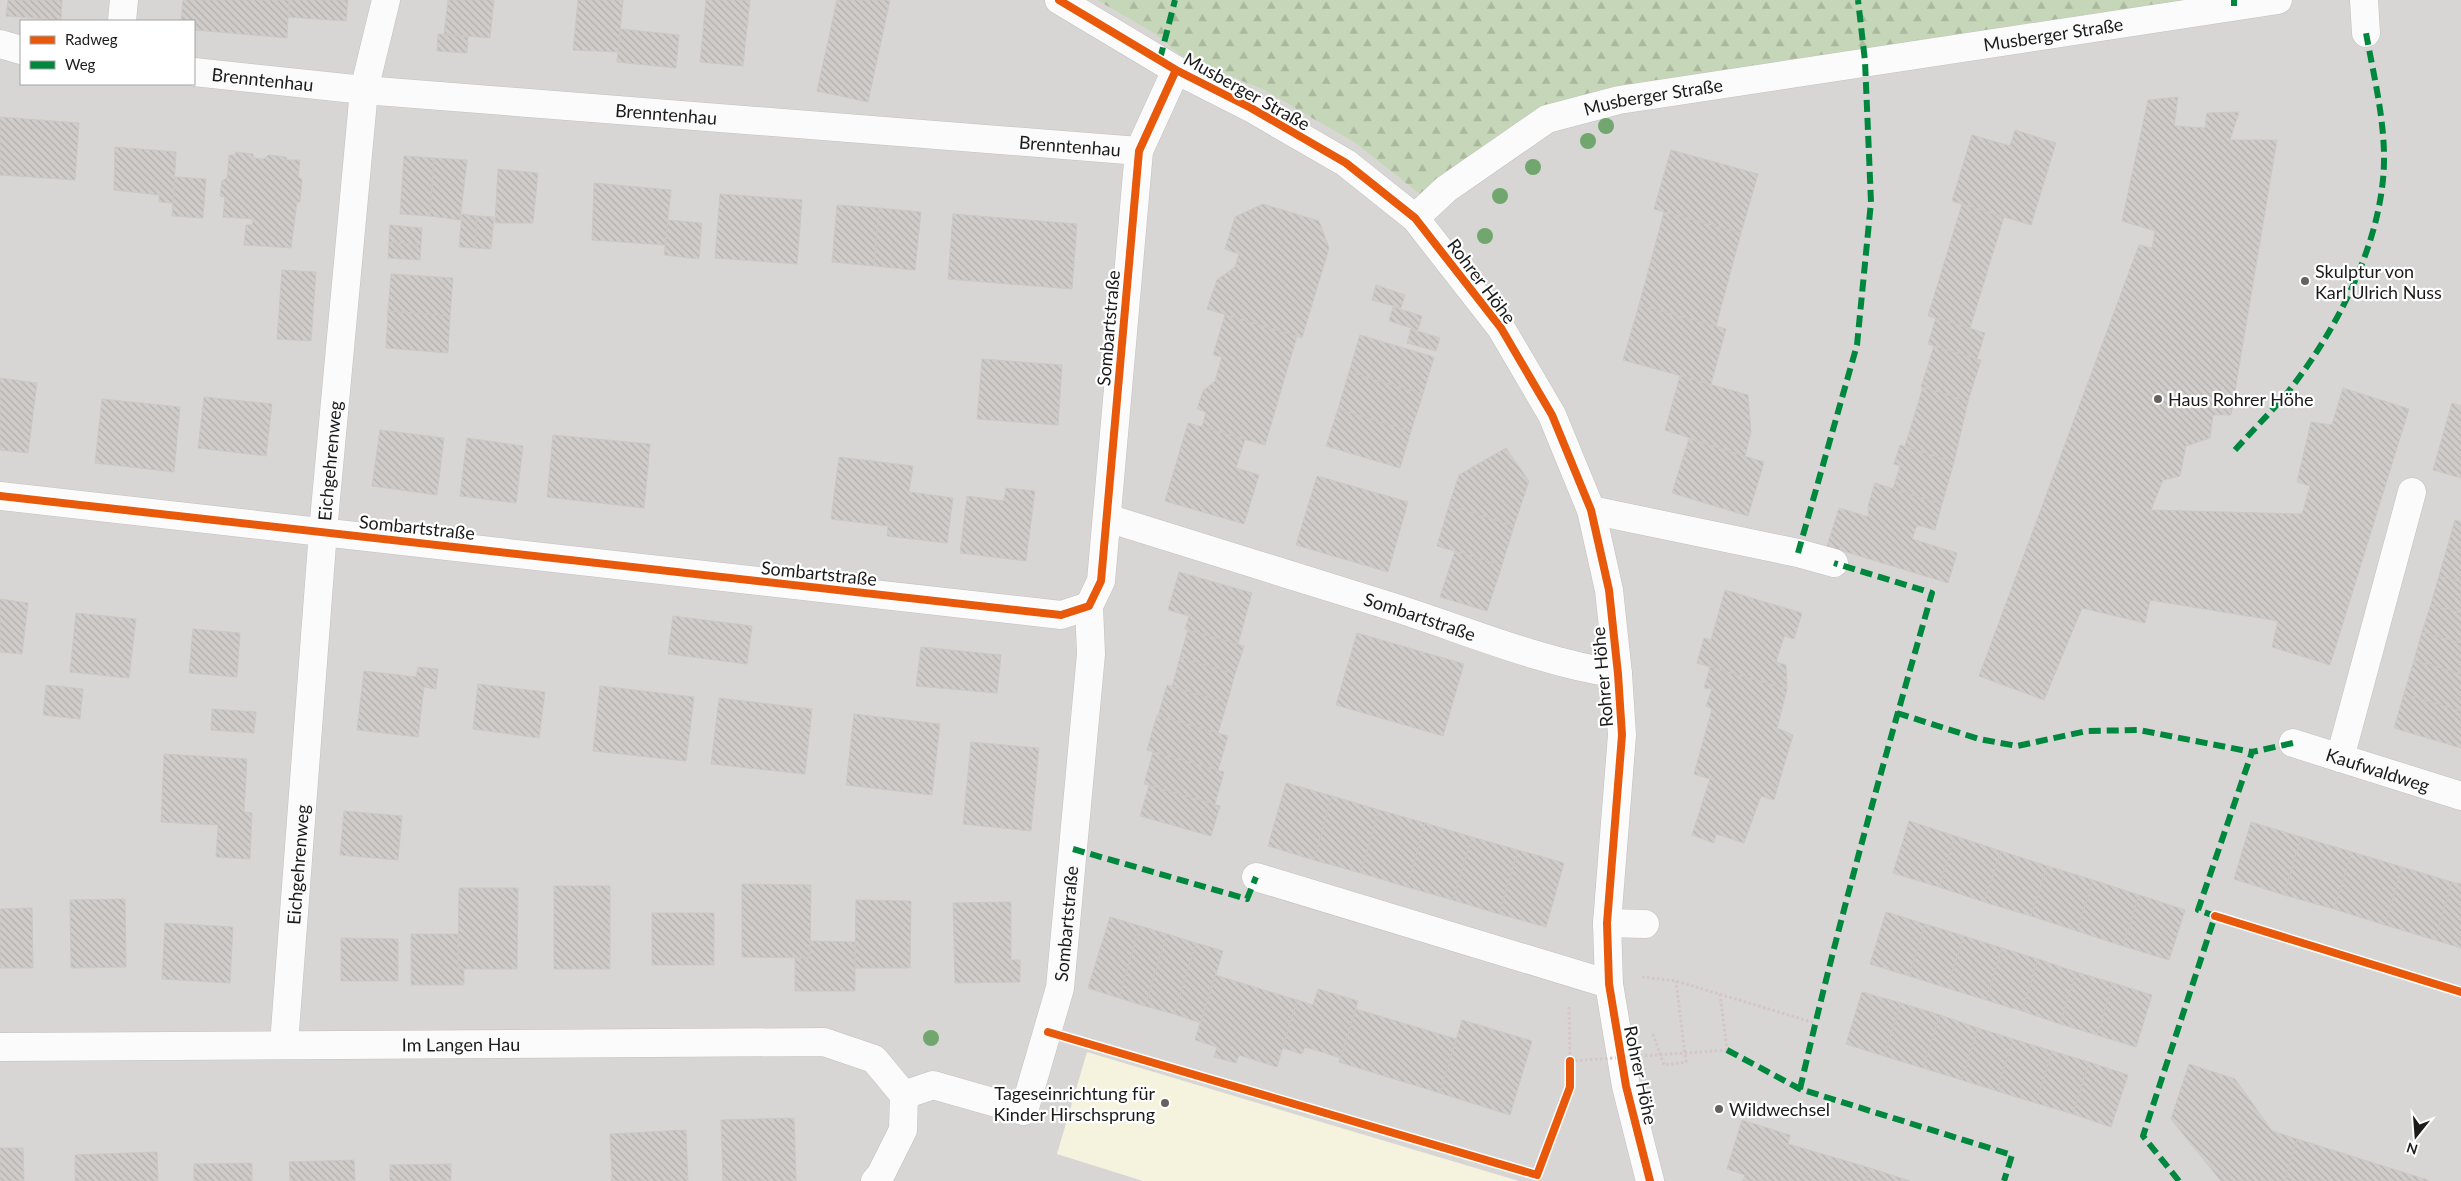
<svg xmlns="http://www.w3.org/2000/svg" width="2461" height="1181" viewBox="0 0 2461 1181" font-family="Lato,sans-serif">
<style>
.residential{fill:#d8d6d5;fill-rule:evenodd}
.education{fill:#f5f2dd}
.forest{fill:url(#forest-firs)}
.building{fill:url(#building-back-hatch);stroke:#ccc8c4}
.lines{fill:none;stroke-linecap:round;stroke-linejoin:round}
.minor-casing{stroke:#c2c1bf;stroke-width:29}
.path{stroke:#d5c5c4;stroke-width:3;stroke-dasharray:2.5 2.5;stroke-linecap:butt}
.minor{stroke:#fcfbfb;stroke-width:28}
.path-bridge{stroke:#d5c5c4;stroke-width:3;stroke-dasharray:2.5 2.5;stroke-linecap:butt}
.quiet{stroke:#00873e;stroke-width:6;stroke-dasharray:12 6;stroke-linecap:butt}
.cycleway-casing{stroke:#fff;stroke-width:11}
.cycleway{stroke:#e8590c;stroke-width:8}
.tree{fill:#71a76e}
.poi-dot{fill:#636261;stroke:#fff;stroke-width:2}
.labels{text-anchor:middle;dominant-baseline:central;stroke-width:4.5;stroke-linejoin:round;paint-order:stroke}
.street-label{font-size:18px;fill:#1b1b1b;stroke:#fff}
.poi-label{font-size:18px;fill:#1b1b1b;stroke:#fff;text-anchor:start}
</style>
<defs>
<pattern id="forest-firs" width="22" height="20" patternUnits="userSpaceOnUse" patternTransform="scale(1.25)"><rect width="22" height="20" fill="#c6d7b9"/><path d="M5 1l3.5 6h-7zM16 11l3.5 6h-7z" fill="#aab89e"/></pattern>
<pattern id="building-back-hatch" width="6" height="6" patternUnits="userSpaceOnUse" patternTransform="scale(1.25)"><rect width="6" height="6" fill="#d0ccca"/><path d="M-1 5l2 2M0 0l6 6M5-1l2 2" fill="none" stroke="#b2afad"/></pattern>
</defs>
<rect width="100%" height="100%" fill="#e9e6e3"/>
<!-- residential -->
<path class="residential" d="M0 0H1097L1155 34 1181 56 1264 90 1355 143 1422 196 1547 119 2278 0H2461V1181H0ZM21 21H194V84H21Z"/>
<!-- education -->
<path class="education" d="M1087 1052 1519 1181H1143L1057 1154Z"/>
<!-- forest -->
<path class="forest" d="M1097 0H2278L1547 119 1422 196 1355 143 1264 90 1181 56 1155 34Z"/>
<!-- building -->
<path class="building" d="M8 0H62L61 20 6 16Z
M183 0H289L287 38 194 30V21H181Z
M289 0H348L346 21 288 17Z
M448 0H494L490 38 444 34Z
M578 0H623L618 52 573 50Z
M706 0H750L743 66 700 62Z
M837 0H890L868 102 817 91Z
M620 29 679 35 676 68 617 62Z
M438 34 468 37 467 53 437 51Z
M2178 97 2174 126 2205 128 2207 113 2239 112 2230 140H2277L2231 415H2213L2210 438 2186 446 2180 476 2163 480 2151 510 2302 514 2310 486 2297 482 2311 422 2332 425 2343 388 2409 409 2330 665 2272 647 2278 621 2150 600 2145 623 2082 608 2044 700 1979 676 2139 245 2152 248 2155 231 2122 221 2148 100Z
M0 117 79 123 75 180 0 175Z
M2015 130 2056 143 2031 225 1952 201 1972 135 2010 146Z
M115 147 176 152 173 203 159 202V195L114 190Z
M1671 150 1758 174 1741 233 1654 209Z
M236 152 253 154 254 158 264 159 268 155 286 157 287 160H300L298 177 302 179 300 202H297L291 248 244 245 246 225H252L253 219 223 217 225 197 220 196 222 181 227 178 229 155H235Z
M404 156 434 158 430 216 400 214Z
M434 158 467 160 460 220 430 216Z
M498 169 538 173 533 223H495Z
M175 177 206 179 203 218 172 216Z
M594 183 671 190 665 245 592 240Z
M720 194 802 200 797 264 715 258Z
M1263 204 1319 221 1329 248 1302 338 1207 309 1217 280 1235 267 1239 254 1225 249 1235 217Z
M1962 204 2004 217 1970 328 1928 316Z
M837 205 879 208 874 266 832 262Z
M879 208 921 212 915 270 874 266Z
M1664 212 1741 233 1716 326 1639 305Z
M462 214 477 216 475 248 459 247Z
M953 214 1077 224 1072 289 948 279Z
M477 216 494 217 491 249 475 248Z
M668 220 702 223 699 259 664 255Z
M390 225 422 228 421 245 389 242Z
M389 242 421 245 420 260 388 258Z
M282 270 316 272 311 341 277 339Z
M391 274 453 278 450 316 388 311Z
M1376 285 1405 295 1401 308 1372 300Z
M1639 305 1726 329 1711 384 1623 360Z
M1393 307 1422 316 1418 330 1389 321Z
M388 311 450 316 448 353 386 348Z
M1225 315 1297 336 1265 445 1202 427 1206 412 1197 409 1203 391 1215 381 1222 357 1213 355Z
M1936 318 1985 333 1977 359 1928 344Z
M1411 329 1440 338 1436 351 1407 343Z
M1360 335 1434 357 1423 394 1349 372Z
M1934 346 1981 360 1968 401 1921 387Z
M982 359 1062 365 1058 425 977 419Z
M1349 372 1423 394 1411 431 1338 409Z
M1680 376 1748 395 1751 432 1745 456 1665 430Z
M0 378 37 383 28 453 0 450Z
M1923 387 1968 401 1954 462 1905 446Z
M204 397 272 404 266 456 198 448Z
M102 399 180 407 174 472 95 463Z
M2452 403 2461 406V478L2433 470Z
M1338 409 1411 431 1400 468 1326 446Z
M1188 423 1245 439 1236 468 1259 475 1244 524 1165 501Z
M380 430 444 438 437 495 372 486Z
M553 435 650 444 644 508 547 497Z
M467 438 523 446 516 503 460 496Z
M1689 439 1764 462 1748 516 1672 493Z
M1900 445 1954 462 1942 504 1893 489 1900 466 1894 464Z
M1506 448 1529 481 1514 526 1449 505 1459 475Z
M839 457 913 466 909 492 953 498 947 543 887 536 888 526 831 519Z
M1317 476 1408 502 1388 572 1296 545Z
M1875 483 1942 504 1935 530 1917 525 1912 539 1957 553 1948 583 1827 546 1839 508 1869 517 1868 506Z
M1006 488 1035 491 1026 561 960 553 967 496 1004 501Z
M1449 505 1514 526 1502 565 1437 546Z
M2455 520 2461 522V552L2447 548Z
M2447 548 2461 552V582L2439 576Z
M1455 551 1502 565 1487 611 1440 597Z
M1179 572 1252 593 1238 644 1185 629 1189 616 1168 610Z
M2439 576 2461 582V613L2431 604Z
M1725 590 1802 613 1794 639 1784 636 1776 662 1786 665 1787 689 1697 663 1704 638 1711 640Z
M0 599 28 603 22 654 0 652Z
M2431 604 2461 613V643L2422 632Z
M76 613 136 619 129 678 70 672Z
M673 616 752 626 747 664 668 654Z
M193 629 240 633 237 677 189 673Z
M1188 630 1244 646 1235 674 1180 657Z
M2422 632 2461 643V674L2414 660Z
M1357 633 1464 664 1443 736 1336 705Z
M921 647 1001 655 997 693 916 686Z
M1180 657 1235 674 1227 703 1172 687Z
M2414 660 2461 674V711L2404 694Z
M418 667 438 669 436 689 424 687 418 737 357 730 364 671 416 677Z
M1710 667 1787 689 1777 728 1793 735 1774 800 1761 796 1744 843 1716 834 1714 843 1692 835 1710 779 1694 774 1712 709 1706 706 1712 689 1704 688Z
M478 684 545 692 539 738 473 729Z
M46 685 83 689 80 719 43 715Z
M1167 685 1227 703 1218 733 1158 716Z
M600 686 694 697 686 761 593 751Z
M2404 694 2461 711V748L2394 728Z
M719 698 812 709 805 774 711 764Z
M212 709 256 712 254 733 211 730Z
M854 714 940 724 932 795 846 785Z
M1157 715 1228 736 1218 770 1147 750Z
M971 742 1039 748 1031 831 963 824Z
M1153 752 1224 772 1215 804 1144 784Z
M164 754 247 759 244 812 252 813 250 859 216 857 218 825 161 822Z
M1286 783 1332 796 1314 860 1268 846Z
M1149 785 1220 806 1211 836 1140 816Z
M1332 796 1379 810 1361 873 1314 860Z
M1379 810 1425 823 1407 887 1361 873Z
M344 811 402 816 398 860 340 855Z
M1909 821 1955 836 1939 887 1893 873Z
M2251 822 2301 837 2284 895 2234 879Z
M1425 823 1472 837 1453 900 1407 887Z
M1955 836 2001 851 1984 902 1939 887Z
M1472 837 1518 850 1499 914 1453 900Z
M2301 837 2352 852 2334 909 2284 895Z
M1518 850 1564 863 1546 927 1499 914Z
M2001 851 2047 866 2031 916 1984 902Z
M2352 852 2402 867 2385 925 2334 909Z
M2047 866 2093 880 2077 931 2031 916Z
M2402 867 2452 882 2435 940 2385 925Z
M2093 880 2139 895 2123 946 2077 931Z
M2452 882 2461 884V948L2435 940Z
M742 884 811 885 810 958 742 957Z
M554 886H610V969H554Z
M459 888H518L517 969H458Z
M2139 895 2185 910 2169 960 2123 946Z
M125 899 126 967 71 968 70 900Z
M856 900 911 901 910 968H855Z
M1011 902V960H1020V982L955 983 953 903Z
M32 908 33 968H0V909Z
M1886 912 1925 924 1909 976 1870 964Z
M652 913H714V965H652Z
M1110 917 1140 926 1119 998 1088 988Z
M165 923 233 927 230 983 162 979Z
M1925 924 1964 936 1947 988 1909 976Z
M1140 926 1167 934 1145 1006 1119 998Z
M411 934H458V969H464V985H411Z
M1167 934 1196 943 1174 1014 1145 1006Z
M1964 936 2002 948 1986 1000 1947 988Z
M341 938 398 939V981H341Z
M810 941 855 942V991H795V958H810Z
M1196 943 1223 951 1201 1023 1174 1014Z
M2002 948 2038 959 2022 1011 1986 1000Z
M2038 959 2076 972 2060 1024 2022 1011Z
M2076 972 2113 983 2097 1035 2060 1024Z
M1215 975 1297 1000 1277 1067 1239 1055 1236 1063 1214 1057 1217 1047 1195 1040Z
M2113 983 2152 995 2136 1047 2097 1035Z
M1318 989 1358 1001 1341 1058 1305 1047 1302 1054 1283 1048 1297 1000 1313 1005Z
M1862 992 1901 1003 1884 1056 1846 1044Z
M1901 1003 1940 1015 1923 1068 1884 1056Z
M1356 1009 1456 1039 1440 1093 1339 1062Z
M1940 1015 1978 1028 1962 1080 1923 1068Z
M1462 1020 1532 1041 1510 1115 1440 1093Z
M1978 1028 2013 1039 1997 1091 1962 1080Z
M2013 1039 2052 1051 2036 1103 1997 1091Z
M2052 1051 2089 1062 2073 1114 2036 1103Z
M2089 1062 2128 1075 2111 1127 2073 1114Z
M2189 1064 2235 1079 2272 1131 2297 1139 2285 1181H2221L2171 1119Z
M794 1118 796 1181H723L721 1120Z
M1742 1120 1790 1135 1788 1144 1870 1168 1866 1181H1743L1745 1175 1727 1169Z
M686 1130 688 1181H612L610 1134Z
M2297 1139 2428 1180V1181H2285Z
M0 1148H23L24 1181H0Z
M157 1152 158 1181H75V1155Z
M354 1160 355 1181H290L289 1162Z
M252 1163V1181H194V1164Z
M451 1164V1181H390V1165Z
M1870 1168 1910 1181H1866Z"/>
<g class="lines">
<defs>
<g id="minor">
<path d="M1059 0 1176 70 1251 108 1346 163 1415 218 1501 328 1552 415 1591 510 1609 590 1618 674 1622 735 1607 923 1609 984 1626 1086 1650 1181"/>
<path d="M2364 0 2366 33"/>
<path d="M122 21 124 0"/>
<path d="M0 44 21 50"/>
<path id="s1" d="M194 72 364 90 1139 151"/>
<path id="s2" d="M1415 218 1446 189 1547 119 1619 100 2278 0"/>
<path d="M0 496 1061 615 1089 606 1101 581 1139 151 1176 70"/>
<path d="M1591 510 1798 553 1834 563"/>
<path id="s3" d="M1107 518C1202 548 1298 577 1393 607 1468 631 1540 662 1618 674"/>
<path id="s4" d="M2293 743 2461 796"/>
<path d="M2340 758 2412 492"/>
<path d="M1256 877 1609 984"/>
<path d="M1607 923 1645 924"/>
<path id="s5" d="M284 1044 323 531 364 90 386 0"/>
<path id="s6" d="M0 1047 824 1042 874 1059 904 1095"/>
<path id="s7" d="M904 1095 933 1085 1024 1111 1060 988 1091 654 1089 606"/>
<path d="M875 1181 881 1174 903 1130 904 1095"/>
</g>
</defs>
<!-- minor casing -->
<use href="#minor" class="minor-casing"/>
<!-- path -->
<path class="path" d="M1642 977 1676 981 1815 1023
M1720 994 1727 1050
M1569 1007 1570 1061
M1653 1034 1664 1065 1686 1062 1676 981"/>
<!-- minor -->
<use href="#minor" class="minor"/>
<!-- path-bridge -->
<path class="path-bridge" d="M1570 1061 1727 1050"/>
<!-- quiet -->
<path class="quiet" d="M2234 0V6
M1160 59 1175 0
M2235 450C2251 432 2268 415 2284 397 2336 333 2386 237 2384 153 2383 112 2373 72 2366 33
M1798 553 1857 345 1871 202 1865 61 1858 0
M1897 713 1979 739 2017 746 2087 731 2139 730 2252 752
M1073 849 1247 899 1256 877
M1727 1050 1800 1089 2012 1155 2004 1181
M1800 1089C1838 922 1885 757 1932 593L1834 563
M2179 1181 2143 1136 2215 916 2198 910 2252 752 2293 743"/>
<defs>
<path id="cycleway" d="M1059 0 1176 70 1251 108 1346 163 1415 218 1501 328 1552 415 1591 510 1609 590 1618 674 1622 735 1607 923 1609 984 1626 1086 1650 1181
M0 496 1061 615 1089 606 1101 581 1139 151 1176 70
M2215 916 2461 992
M1048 1032 1537 1175 1570 1087V1061"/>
</defs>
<!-- cycleway casing -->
<use href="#cycleway" class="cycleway-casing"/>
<!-- cycleway -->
<use href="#cycleway" class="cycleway"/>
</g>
<!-- trees -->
<g class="tree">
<circle cx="1606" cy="126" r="8"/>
<circle cx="1588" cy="141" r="8"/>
<circle cx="1533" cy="167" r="8"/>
<circle cx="1500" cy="196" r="8"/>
<circle cx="1485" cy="236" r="8"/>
<circle cx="931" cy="1038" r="8"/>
</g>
<!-- markers -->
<g class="poi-dot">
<circle cx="2305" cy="281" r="5"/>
<circle cx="2158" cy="399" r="5"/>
<circle cx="1165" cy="1103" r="5"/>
<circle cx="1719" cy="1109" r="5"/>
</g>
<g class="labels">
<!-- street labels -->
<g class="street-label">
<text stroke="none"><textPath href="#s2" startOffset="679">Musberger Straße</textPath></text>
<text stroke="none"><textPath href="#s1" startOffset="69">Brenntenhau</textPath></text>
<text transform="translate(1247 91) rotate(29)">Musberger Straße</text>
<text stroke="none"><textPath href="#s2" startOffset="274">Musberger Straße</textPath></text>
<text stroke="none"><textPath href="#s1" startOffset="474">Brenntenhau</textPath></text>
<text stroke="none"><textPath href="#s1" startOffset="879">Brenntenhau</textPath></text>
<text transform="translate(1482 281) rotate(53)">Rohrer Höhe</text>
<text transform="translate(1108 328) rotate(-85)">Sombartstraße</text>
<text stroke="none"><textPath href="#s5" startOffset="585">Eichgehrenweg</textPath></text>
<text transform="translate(417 527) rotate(6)">Sombartstraße</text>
<text transform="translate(819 573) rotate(6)">Sombartstraße</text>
<text stroke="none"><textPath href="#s3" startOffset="328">Sombartstraße</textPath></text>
<text transform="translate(1602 677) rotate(-95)">Rohrer Höhe</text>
<text stroke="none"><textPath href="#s4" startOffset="89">Kaufwaldweg</textPath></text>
<text stroke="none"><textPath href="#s5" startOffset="180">Eichgehrenweg</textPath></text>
<text stroke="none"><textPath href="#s7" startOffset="318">Sombartstraße</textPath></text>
<text stroke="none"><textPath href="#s6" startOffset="461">Im Langen Hau</textPath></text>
<text transform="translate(1641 1075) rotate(78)">Rohrer Höhe</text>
</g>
<!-- poi labels -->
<g class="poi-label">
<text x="2315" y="271">Skulptur von<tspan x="2315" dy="21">Karl Ulrich Nuss</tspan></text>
<text x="2168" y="399">Haus Rohrer Höhe</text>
<text x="1155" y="1093" text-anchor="end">Tageseinrichtung für<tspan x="1155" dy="21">Kinder Hirschsprung</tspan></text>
<text x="1729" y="1109">Wildwechsel</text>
</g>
</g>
<!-- legend -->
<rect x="20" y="20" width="175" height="65" fill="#ffffff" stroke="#a4a4a4"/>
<rect x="30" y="36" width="25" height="8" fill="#e8590c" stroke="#a4a4a4"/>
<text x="65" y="45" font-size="15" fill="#1b1b1b">Radweg</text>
<rect x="30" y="61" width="25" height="8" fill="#00873e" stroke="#a4a4a4"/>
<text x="65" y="70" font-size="15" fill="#1b1b1b">Weg</text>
<!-- north arrow -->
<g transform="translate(2416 1136) rotate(197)" stroke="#ffffff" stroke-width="4" paint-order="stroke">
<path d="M0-4L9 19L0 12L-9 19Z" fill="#1b1b1b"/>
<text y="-8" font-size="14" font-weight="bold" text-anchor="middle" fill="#1b1b1b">N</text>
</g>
</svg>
